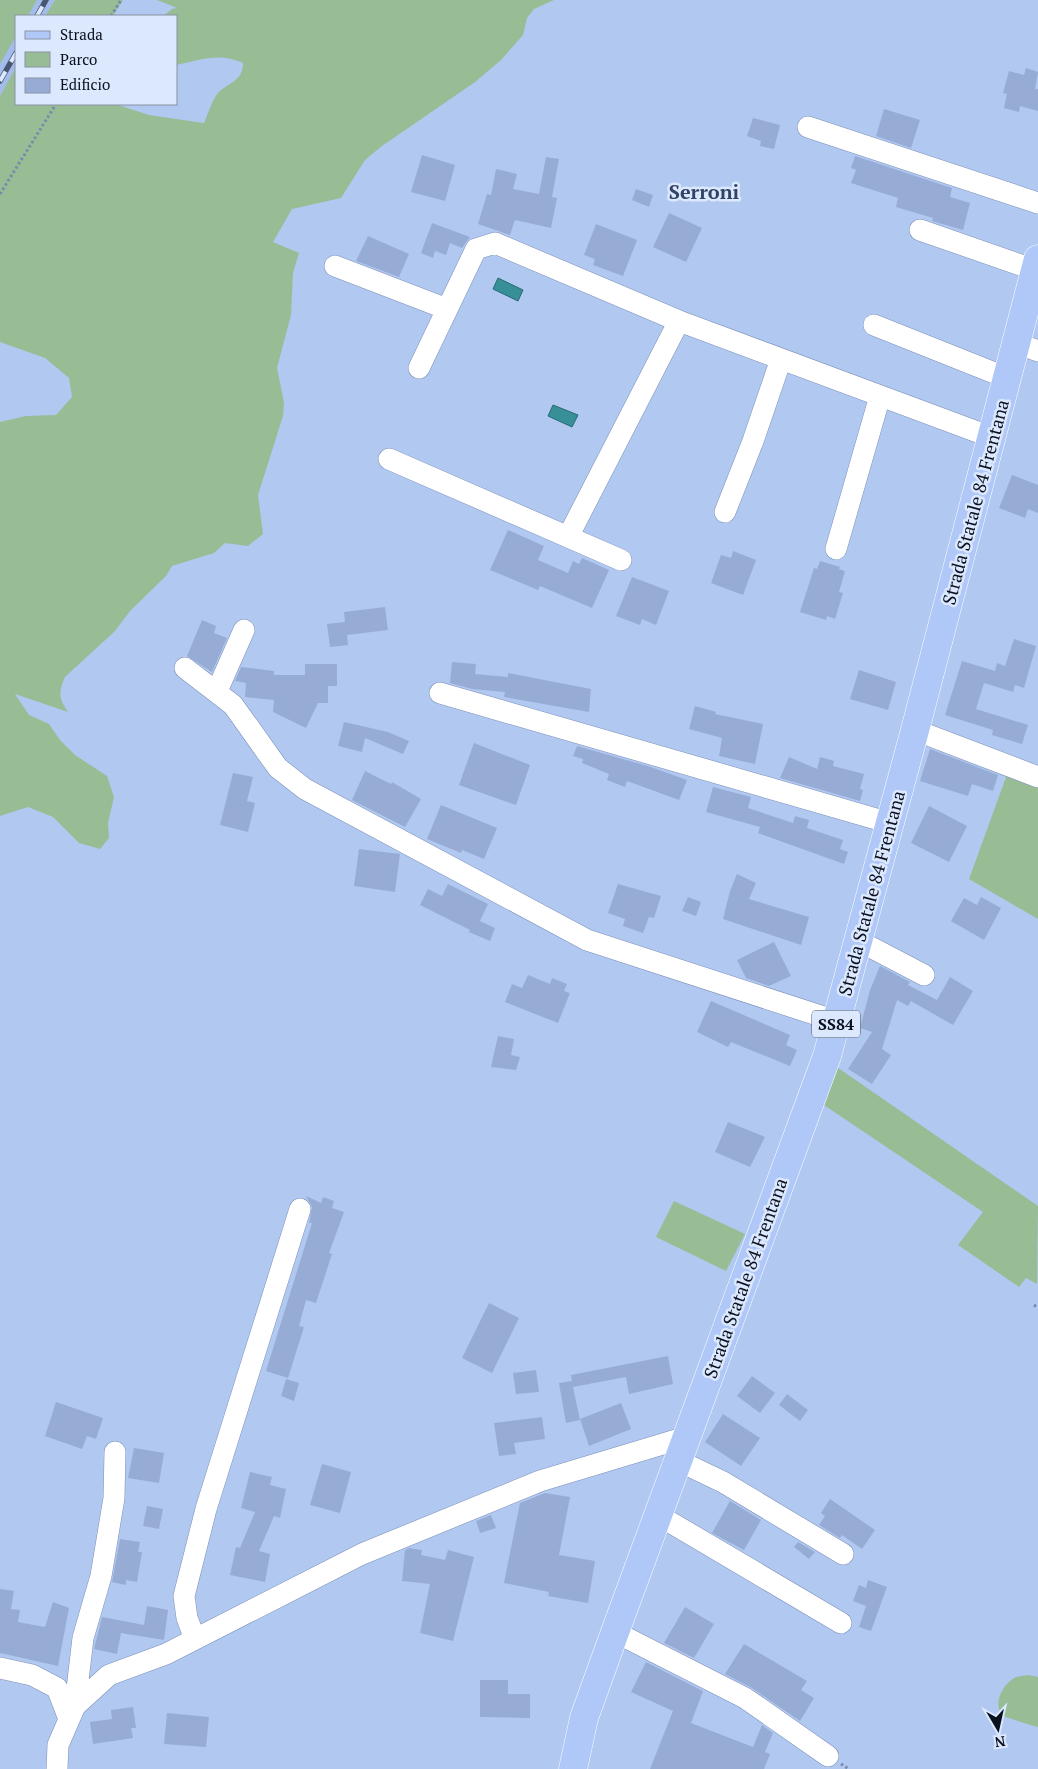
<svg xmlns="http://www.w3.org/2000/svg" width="1038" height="1769" viewBox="0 0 1038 1769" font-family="'PT Serif',serif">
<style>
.built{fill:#a3bcec}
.green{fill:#98bd95}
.water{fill:#379097;stroke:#296a73}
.building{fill:#97acd5}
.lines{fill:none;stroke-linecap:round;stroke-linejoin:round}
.minor-casing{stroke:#7c90b8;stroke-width:22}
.major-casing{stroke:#fff;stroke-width:29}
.path{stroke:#798aaa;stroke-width:3;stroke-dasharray:2.5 2.5;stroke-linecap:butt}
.minor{stroke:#fff;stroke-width:21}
.major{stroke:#b0c8f8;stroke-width:28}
.rail-casing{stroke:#49566f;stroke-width:5.5}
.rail{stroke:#dce8fe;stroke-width:4;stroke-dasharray:11;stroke-linecap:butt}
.labels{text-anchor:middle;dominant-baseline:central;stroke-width:5;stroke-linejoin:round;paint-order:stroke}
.shield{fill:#dce8fe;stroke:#485161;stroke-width:1}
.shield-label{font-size:16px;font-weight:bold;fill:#09101e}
.street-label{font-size:18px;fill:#09101e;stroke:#dce8fe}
.quarter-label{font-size:20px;font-weight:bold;fill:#324466;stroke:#dce8fe}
</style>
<rect width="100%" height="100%" fill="#b1c8f1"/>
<!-- built -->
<path class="built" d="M36 0H55L45 16H27Z
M16 35V67L0 96V63Z"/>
<!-- green -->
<path class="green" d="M0 0H37L28 16H16V36L0 64Z
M55 0H123L113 16H45Z
M157 0H554L534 9 527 18 523 35 501 60 475 82 382 146 365 160 341 198 292 209 273 242 299 253 293 273 291 315 277 368 284 403 283 416 258 495 263 534 248 546 225 543 214 553 172 566 166 576 130 611 115 631 65 677C58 692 59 699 68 712L15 694 29 715 49 724 60 740 75 755 107 776 114 797 108 823 109 838 100 849 79 843 53 817 28 807 0 816V422L26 416 56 415 72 397 69 378 45 358 0 342V96L16 67V104H115L149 115 204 123C208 114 212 100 218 93 229 82 243 81 243 63 217 52 202 60 176 65V16H163L172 9 177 8Z
M1009 769 1038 781V919L969 879Z
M831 1063 1038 1206 1037 1284 1026 1278 1019 1287 958 1245 983 1212 818 1101Z
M674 1201 745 1234 726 1271 656 1237Z
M1028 1675 1038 1677V1727C1033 1726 1007 1718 1004 1716 991 1705 1003 1683 1016 1677 1019 1676 1025 1676 1028 1675Z"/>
<!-- water -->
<path class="water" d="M498 278 523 290 518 301 493 289Z
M553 405 578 415 572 427 548 416Z"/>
<!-- building -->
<path class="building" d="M1026 68 1038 72 1035 89H1038V111L1020 106 1019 112 1004 108 1007 94 1003 93 1009 71 1024 75Z
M884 109 920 120 911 148 876 136Z
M753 118 780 125 774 149 760 146 761 141 747 136Z
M422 155 455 165 445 201 411 192Z
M855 156 952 188 950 197 970 203 963 230 932 221 933 218 896 207 898 198 851 183 856 170 851 168Z
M546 157 559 159 552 197 557 198 551 228 515 220 510 235 478 224 487 194 491 195 496 169 517 174 513 189 539 194Z
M636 189 653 195 649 207 632 200Z
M669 213 702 228 686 262 653 247Z
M432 223 470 237 462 248 450 243 446 255 435 251 433 258 421 253Z
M596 224 637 240 623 276 593 265 595 259 584 255Z
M368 236 409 254 399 277 356 261Z
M1012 475 1038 485V513L1028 509 1025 518 999 508Z
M508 530 544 546 538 560 568 573 573 561 579 564 582 558 609 570 592 608 540 586 538 590 490 570Z
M733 551 756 560 743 595 711 583 721 555 731 558Z
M820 561 840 567 839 569 845 571 839 592 843 593 835 619 827 616 826 620 800 612 814 568 817 569Z
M632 577 669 591 656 625 642 619 640 625 616 616Z
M385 607 388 630 347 635 348 645 330 647 327 624 345 622 344 612Z
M202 620 216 626 214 633 227 638 212 672 187 656Z
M1014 639 1036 646 1024 688 1015 685 1013 692 984 683 976 709 1028 725 1022 744 992 735 993 730 945 715 962 661 995 671 997 663 1005 666Z
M452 662 476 664 475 674 508 677V673L591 689 589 712 504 697 505 692 472 689 450 683Z
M305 664H337V686H328V703H318L306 728 273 712 274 700 245 697 246 683 235 681 241 667 274 671V675H305Z
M859 670 896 682 888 710 850 699Z
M695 706 716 712 715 714 763 724 755 764 719 756 722 738 689 729Z
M344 722 388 732 409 741 403 754 365 738 362 752 338 746Z
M474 743 530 765 516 805 459 785Z
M577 746 651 767 687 780 679 800 627 781 625 787 607 780 609 774 582 763 583 759 573 756Z
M930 749 998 775 993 791 972 784 968 796 920 781Z
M789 757 817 769 820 757 834 761 833 766 864 774 860 789 863 790 860 801 780 778Z
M365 771 391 784 392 782 421 799 405 827 352 800Z
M233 773 253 777 247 801 255 803 248 832 220 825Z
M713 787 751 797 748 808 793 823 795 816 809 820 807 828 843 840 840 849 848 852 844 864 758 833 760 827 706 812Z
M441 805 497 828 484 859 462 850 461 853 427 839Z
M929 806 967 826 949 862 911 843Z
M359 849 400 854 395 892 354 886Z
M737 874 756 883 749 899 809 917 801 945 723 919 730 891Z
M448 884 488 904 480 921 495 928 490 941 469 932 470 930 420 905 428 889 442 896Z
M618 884 661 896 654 918 649 917 643 933 623 926 625 919 608 913Z
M688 897 701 902 696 916 682 911Z
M981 897 1001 908 984 940 951 921 964 898 977 905Z
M774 942 791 976 769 986 746 978 737 960Z
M880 966 910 982 908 985 937 1000 950 977 973 991 953 1025 911 1001 908 1006 897 1000 882 1049 891 1055 872 1084 848 1069 872 1032 860 1028 870 990Z
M528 975 550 984 552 978 567 984 564 991 570 993 558 1023 505 1002 512 984 522 988Z
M711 1001 790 1035 786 1045 797 1050 790 1066 731 1042 728 1047 697 1032Z
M498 1036 514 1039 511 1055 520 1057 516 1070 491 1067Z
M728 1122 765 1137 750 1167 715 1152Z
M306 1196 321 1203 323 1197 334 1201 332 1208 344 1212 329 1253 332 1254 316 1303 306 1300 299 1326 304 1327 288 1378 266 1371 312 1223H309L312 1207Z
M489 1303 519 1318 492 1373 462 1358Z
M668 1356 673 1384 629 1394 626 1377 573 1387 580 1420 566 1423 559 1383 572 1381 571 1375Z
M536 1370 539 1392 516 1394 513 1373Z
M752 1376 775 1393 760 1413 737 1396Z
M286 1379 299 1383 294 1401 281 1396Z
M787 1394 808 1410 800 1421 779 1405Z
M56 1402 103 1418 96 1439 87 1436 82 1449 45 1436Z
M621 1403 631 1429 589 1446 580 1419Z
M723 1414 760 1438 741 1466 705 1442Z
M542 1417 545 1439 514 1443 516 1454 499 1456 494 1423Z
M134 1448 164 1453 159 1483 128 1478Z
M322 1464 351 1472 340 1513 310 1505Z
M250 1472 272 1477 270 1485 286 1489 280 1518 274 1516 259 1551 270 1554 265 1582 230 1575 236 1547 240 1548 255 1512 241 1508Z
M545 1493 570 1497 559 1555 595 1561 588 1603 548 1596 549 1592 504 1583 520 1503Z
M830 1499 875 1530 862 1549 842 1535 840 1538 819 1525 825 1516 821 1513Z
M730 1501 761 1520 744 1550 712 1533Z
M147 1506 163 1509 159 1529 143 1526Z
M491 1515 496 1528 480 1533 476 1521Z
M120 1539 140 1542 138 1552H142L137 1582 126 1580V1585L112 1582Z
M798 1542 815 1552 809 1559 794 1547Z
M409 1548 422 1550 421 1555 445 1560 448 1550 474 1557 453 1641 420 1633 430 1584 402 1581 405 1550Z
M868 1580 887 1587 871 1631 859 1627 866 1606 853 1601 859 1585 866 1588Z
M0 1589 14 1591 11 1609 20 1610 18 1622 45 1627 53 1602 69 1608 58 1666 0 1653Z
M147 1606 168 1610 164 1640 121 1633 117 1654 94 1649 102 1617 144 1625Z
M685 1607 714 1624 694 1658 664 1643Z
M744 1644 807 1681 801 1690 814 1698 800 1721 752 1688 725 1674Z
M646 1662 703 1691 691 1723 753 1747 762 1725 773 1733 765 1752 770 1754 764 1769H650L673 1711 631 1692Z
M480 1680H508V1694H530V1718L480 1717Z
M133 1707 136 1728H131L133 1738 93 1744 90 1722 112 1719 111 1710Z
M167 1713 209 1717 206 1747 164 1744Z"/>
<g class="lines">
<defs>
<path id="minor" d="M808 127 1038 203
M920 230 1035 270
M335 266 447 309
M874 325 1007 378
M1016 343 1038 351
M419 368 476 249 495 243 679 321 991 437
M389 459 621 560
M725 512 753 441 781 359
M568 537 679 321
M836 549 880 396
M185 668 233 705 278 768 305 789 587 940 836 1021
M217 691 244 630
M440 693 890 823
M915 730 1038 777
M859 941 924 975
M679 1461 723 1482 843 1554
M658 1515 841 1623
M615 1632 745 1698 828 1756
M195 1639 187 1618 184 1596 206 1509 300 1209
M0 1668 32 1675 57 1688 69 1719
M75 1706 83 1638 101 1576 114 1498 115 1452
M57 1769 58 1745 75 1706 109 1675 166 1654 362 1554 540 1481 686 1437"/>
<path id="major" d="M573 1769 584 1718 615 1632 827 1056 915 730 1038 259"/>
</defs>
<!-- minor casing -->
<use href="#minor" class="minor-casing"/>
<!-- major casing -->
<use href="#major" class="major-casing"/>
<!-- path -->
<path class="path" d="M111 16 121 0
M0 194 56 104
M1034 1305 1038 1308
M841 1764 849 1769"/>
<!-- minor -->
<use href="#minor" class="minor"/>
<!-- major -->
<use href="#major" class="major"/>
<defs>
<path id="rail" d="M37 16 46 0
M0 81 16 53"/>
</defs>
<!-- rail casing -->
<use href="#rail" class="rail-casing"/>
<!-- rail -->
<use href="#rail" class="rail"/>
</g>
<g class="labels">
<!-- shield labels -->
<rect class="shield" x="812" y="1010.5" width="48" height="27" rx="4"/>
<g class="shield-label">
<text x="836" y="1024">SS84</text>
</g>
<!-- street labels -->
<g class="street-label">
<text transform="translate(975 502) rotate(-75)">Strada Statale 84 Frentana</text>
<text transform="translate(871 893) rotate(-75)">Strada Statale 84 Frentana</text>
<text transform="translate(745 1278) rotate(-70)">Strada Statale 84 Frentana</text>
</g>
<!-- quarter labels -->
<g class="quarter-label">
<text x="704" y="191">Serroni</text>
</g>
</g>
<!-- legend -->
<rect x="15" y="15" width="162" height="90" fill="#dce8fe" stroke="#8892a4"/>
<rect x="25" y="31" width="25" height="8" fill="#b0c8f8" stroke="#8892a4"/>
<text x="60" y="40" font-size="15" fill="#09101e">Strada</text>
<rect x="25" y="52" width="25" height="15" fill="#98bd95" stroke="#8892a4"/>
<text x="60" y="65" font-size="15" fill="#09101e">Parco</text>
<rect x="25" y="78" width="25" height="15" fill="#97acd5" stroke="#8892a4"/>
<text x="60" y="90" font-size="15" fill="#09101e">Edificio</text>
<!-- north arrow -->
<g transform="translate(998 1729) rotate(171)" stroke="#dce8fe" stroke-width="4" paint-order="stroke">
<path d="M0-4L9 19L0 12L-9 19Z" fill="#09101e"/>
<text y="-8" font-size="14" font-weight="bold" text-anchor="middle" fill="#09101e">N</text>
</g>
</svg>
